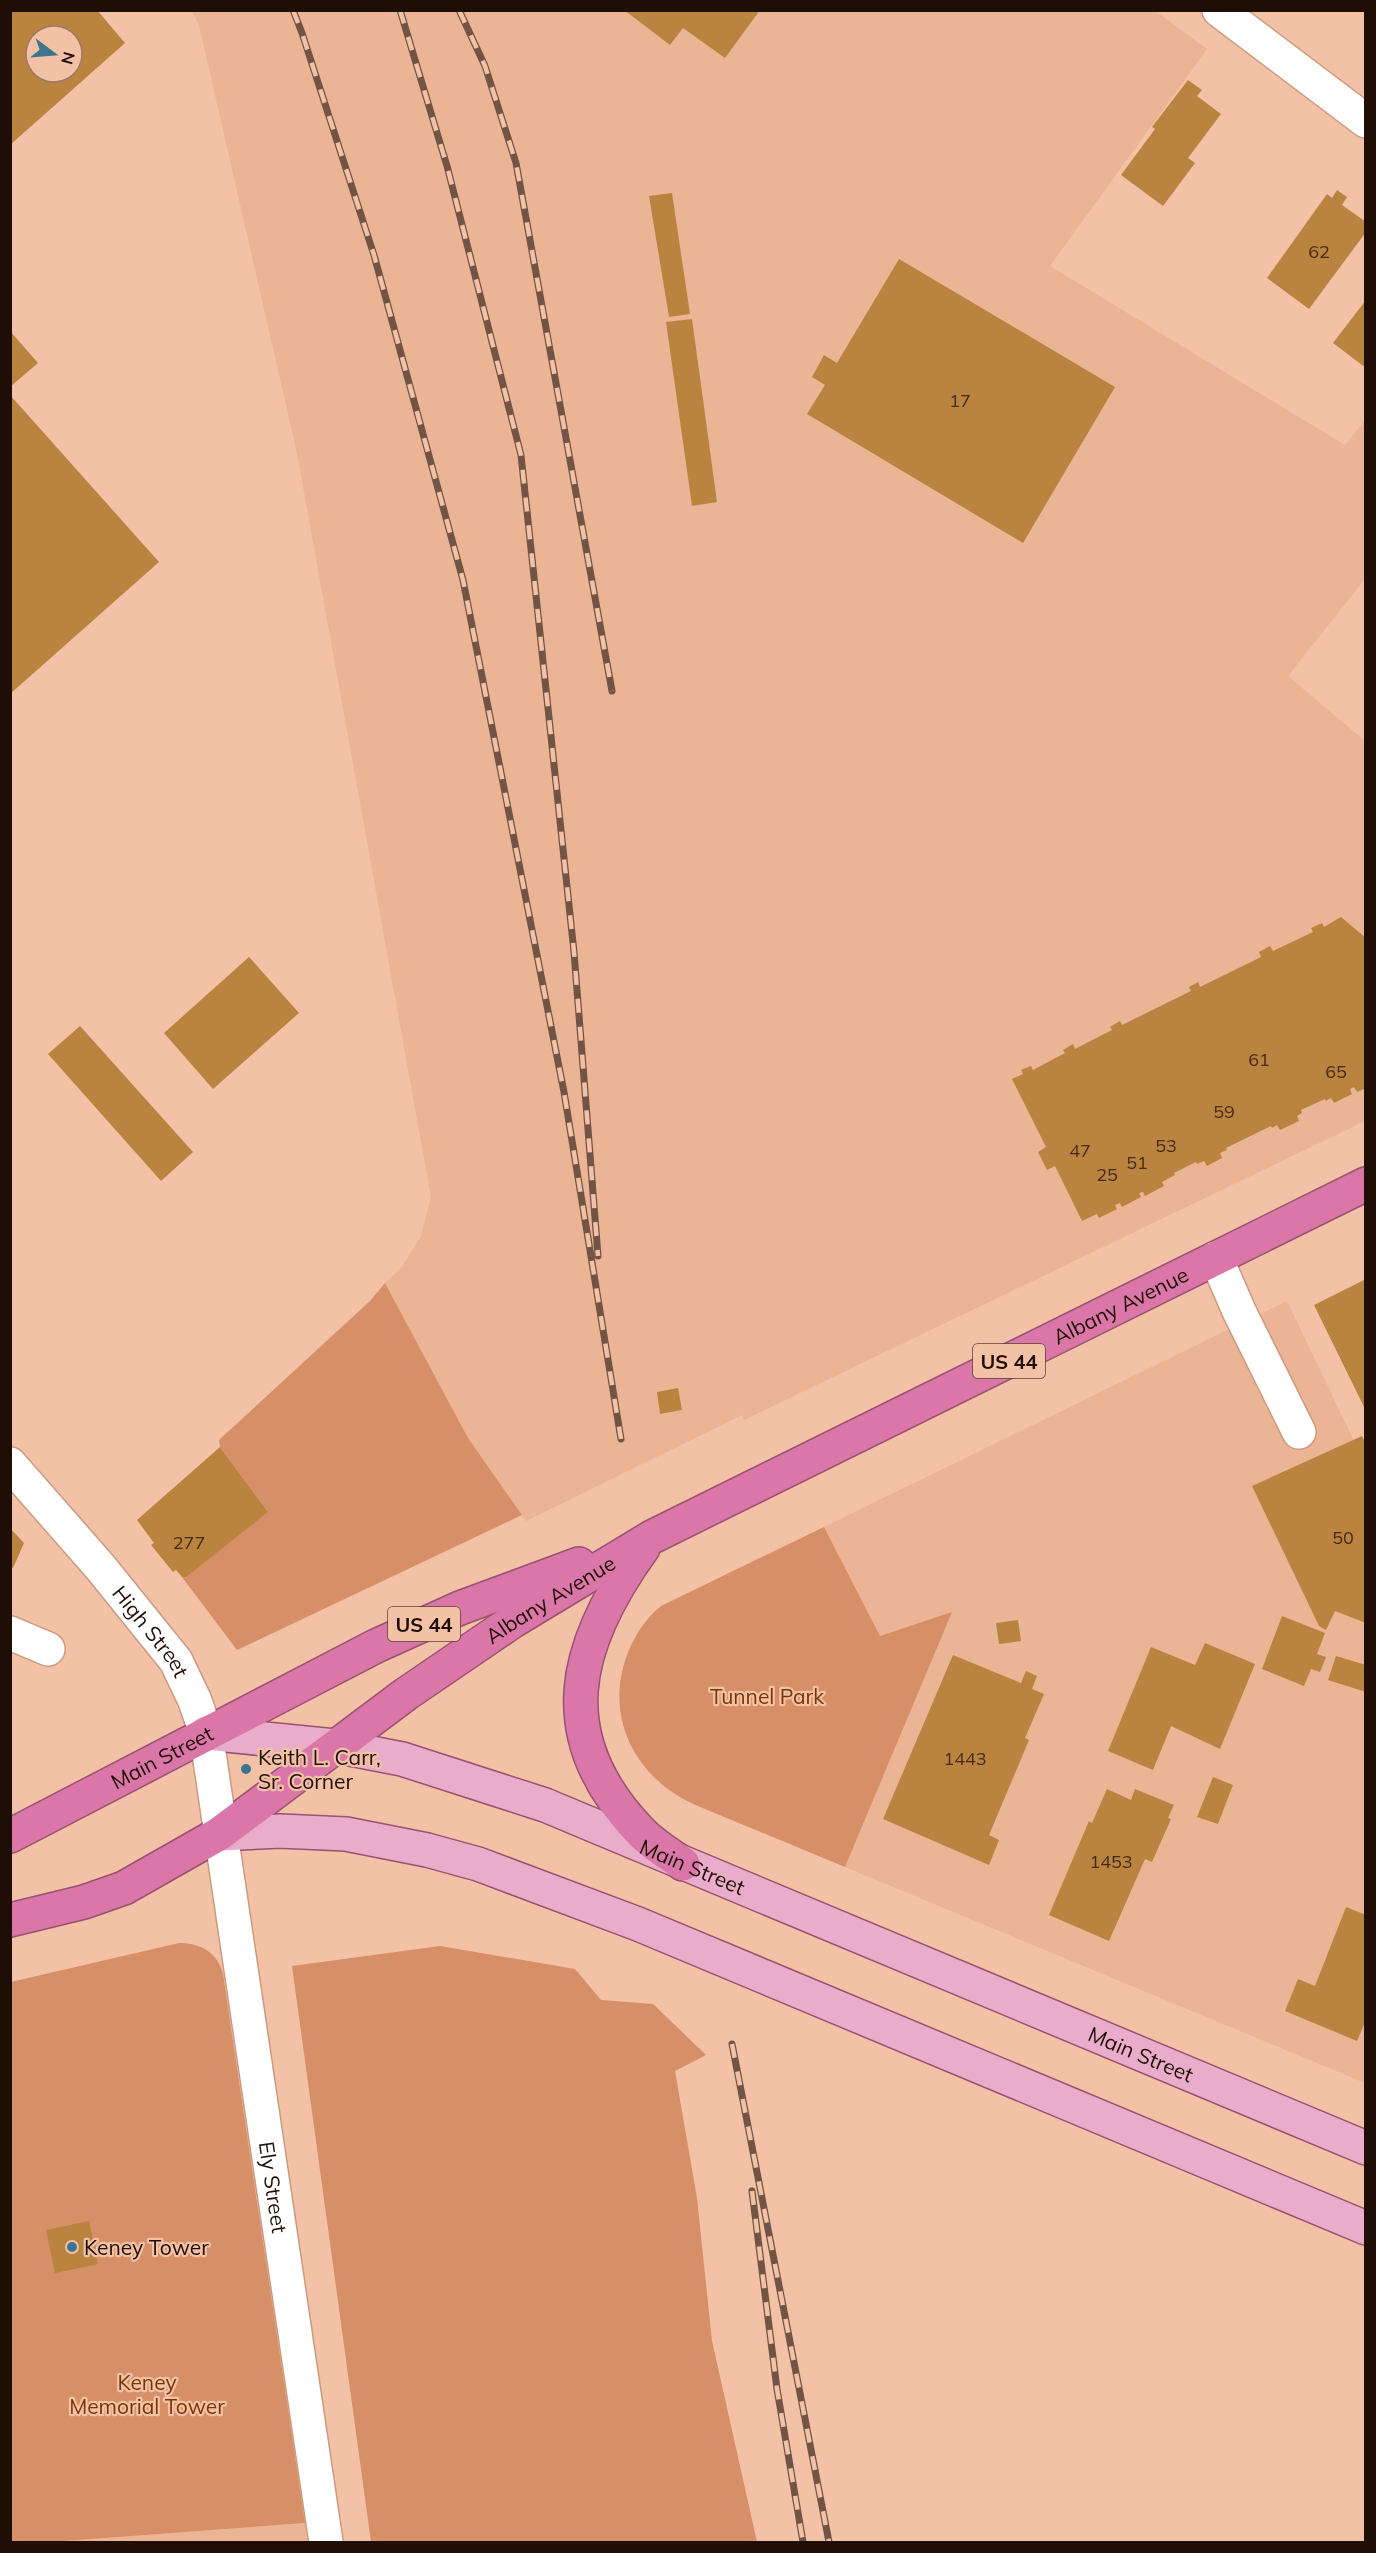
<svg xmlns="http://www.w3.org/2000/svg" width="1376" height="2553" viewBox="0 0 1376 2553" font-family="Mulish,sans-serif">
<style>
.built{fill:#ebb495}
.green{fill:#d68f66}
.building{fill:#ba833f;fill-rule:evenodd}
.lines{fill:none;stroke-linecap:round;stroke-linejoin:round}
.minor-casing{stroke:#ca9b81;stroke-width:36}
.major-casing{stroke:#99526f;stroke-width:36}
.highway-casing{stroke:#99526f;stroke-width:36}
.minor{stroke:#fff;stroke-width:33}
.major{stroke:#e9adcb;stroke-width:33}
.highway{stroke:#da76a8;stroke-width:33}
.rail-casing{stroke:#715444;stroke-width:7}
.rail{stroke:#f2c1a6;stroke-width:4.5;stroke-dasharray:14;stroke-linecap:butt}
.poi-dot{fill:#3c758f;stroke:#f2c1a6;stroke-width:2}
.labels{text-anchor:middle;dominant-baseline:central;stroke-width:4.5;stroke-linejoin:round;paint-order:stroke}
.number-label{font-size:18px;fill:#462b14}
.shield{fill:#f2c1a6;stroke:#5e4435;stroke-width:1.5}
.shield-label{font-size:20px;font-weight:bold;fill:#1f0e05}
.street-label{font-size:21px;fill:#1f0e05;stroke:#f2c1a6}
.park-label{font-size:21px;fill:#7a3600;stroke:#f2c1a6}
.poi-label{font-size:21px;fill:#1f0e05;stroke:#f2c1a6;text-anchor:start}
</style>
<rect width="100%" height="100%" fill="#f2c1a6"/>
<!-- built -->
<path class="built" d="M1154 10 1207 49 1050 266 1345 445 1365 420V579L1288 676 1365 741V1121L744 1420 742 1415 526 1521 468 1438 385 1283 402 1267 421 1236 431 1197 297 453 199 25 192 11Z
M1287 1301 1365 1464V2083L845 1867 951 1613 880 1636 824 1527Z
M305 2523 308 2542H51Z"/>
<!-- green -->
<path class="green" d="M385 1283 468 1438 522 1515 237 1650 182 1577 268 1512 220 1447 219 1440 370 1301Z
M824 1527 880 1636 952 1612 845 1867 693 1804C635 1777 604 1717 627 1655 635 1635 644 1620 661 1606Z
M179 1943C201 1943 218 1953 223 1974L305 2523 51 2542H11V1982Z
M440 1946 575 1969 601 2000 653 2004 706 2055 675 2071 697 2198 712 2341 757 2542H371L292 1966Z"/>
<!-- building -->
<path class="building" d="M10 10H97L125 43 10 145ZM36 36H72V72H36Z
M624 10H760L725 58 683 28 670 45Z
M1188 80 1202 90 1197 96 1221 114 1188 158 1195 163 1163 206 1121 175 1155 129 1152 127Z
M1337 190 1347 197 1342 205 1366 222V232L1309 309 1267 278 1327 194 1332 198Z
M672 193 690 314 669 317 649 196Z
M899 259 1115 387 1023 543 807 414 825 385 812 377 824 355 837 363Z
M1366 300V368L1333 343Z
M692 319 717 502 692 506 666 322Z
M10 331 38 363 10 387Z
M10 395 159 562 10 694Z
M1341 917 1366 938V1088L1357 1092 1354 1087 1350 1089 1352 1094 1334 1103 1331 1098 1326 1101 1325 1099 1301 1110 1302 1113 1297 1116 1299 1121 1280 1130 1277 1125 1272 1128 1271 1126 1226 1148 1227 1150 1220 1153 1222 1158 1207 1166 1204 1161 1197 1164 1196 1162 1174 1173 1175 1175 1162 1182 1164 1186 1145 1196 1143 1192 1139 1193 1141 1197 1122 1207 1120 1203 1115 1205 1117 1209 1099 1218 1097 1214 1082 1221 1055 1166 1047 1170 1038 1152 1046 1147 1012 1079 1023 1074 1021 1070 1031 1066 1033 1070 1065 1053 1063 1050 1073 1044 1075 1049 1112 1030 1110 1027 1120 1021 1122 1025 1191 991 1189 987 1198 982 1200 987 1261 957 1259 952 1270 946 1273 951 1313 932 1311 928 1322 923 1324 927Z
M249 957 299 1013 213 1089 164 1033Z
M80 1026 193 1152 161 1181 48 1054Z
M1366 1279V1411L1314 1305Z
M678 1388 682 1410 660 1414 657 1392Z
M1362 1436 1366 1444V1623L1335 1611 1326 1630 1319 1626 1252 1486Z
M220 1447 268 1512 186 1577H182L176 1570 173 1572 151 1545 154 1543 137 1520Z
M10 1528 24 1543 13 1568 10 1567Z
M1282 1616 1325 1633 1317 1654 1326 1657 1320 1672 1311 1669 1304 1686 1262 1669Z
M1018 1620 1021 1641 999 1644 996 1623Z
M1205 1643 1255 1664 1220 1749 1171 1726 1153 1770 1108 1751 1151 1647 1195 1665Z
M953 1655 1021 1683 1026 1671 1037 1676 1032 1689 1044 1694 1025 1738 1029 1740 989 1835 999 1840 989 1865 883 1819Z
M1336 1656 1366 1665V1692L1328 1680Z
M1213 1777 1233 1785 1218 1824 1197 1817Z
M1107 1789 1131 1800 1135 1789 1174 1805 1168 1818 1171 1819 1152 1862 1145 1859 1109 1941 1049 1915 1089 1821 1092 1823Z
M1346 1907 1366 1915V2020L1357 2041 1285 2011 1298 1979 1315 1986Z
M89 2221 98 2264 55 2273 46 2230Z"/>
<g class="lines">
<defs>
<g id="minor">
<path d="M1219 10 1366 121"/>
<path d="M1216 1258 1239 1311 1299 1432"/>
<path id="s1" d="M10 1464 101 1568 176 1661 195 1701 206 1733 326 2542"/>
<path d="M10 1633 48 1649"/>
</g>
<g id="major">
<path id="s2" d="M206 1733 335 1746 402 1759 545 1805 1366 2148"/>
<path d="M219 1834 280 1831 346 1834 427 1850 478 1864 638 1924 1366 2228"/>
</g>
<g id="highway">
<path d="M643 1548C573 1645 549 1736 640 1831 652 1844 669 1854 683 1864"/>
<path id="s3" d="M10 1836 376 1646 460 1608 579 1564"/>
<path id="s4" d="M10 1920 84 1902 124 1888 219 1834 406 1694 513 1621 652 1537 1366 1184"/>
</g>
</defs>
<!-- minor casing -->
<use href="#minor" class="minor-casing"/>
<!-- major casing -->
<use href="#major" class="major-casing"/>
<!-- highway casing -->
<use href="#highway" class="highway-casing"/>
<!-- minor -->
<use href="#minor" class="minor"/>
<!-- major -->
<use href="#major" class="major"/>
<!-- highway -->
<use href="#highway" class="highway"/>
<defs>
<path id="rail" d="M293 10 302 33 374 255 463 580 564 1092 621 1439
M400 10 447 166 521 455 574 952 598 1256
M459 10 485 66 516 163 612 691
M732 2044 829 2542
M752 2191 777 2389 803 2542"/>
</defs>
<!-- rail casing -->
<use href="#rail" class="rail-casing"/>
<!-- rail -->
<use href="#rail" class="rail"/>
</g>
<!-- markers -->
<g class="poi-dot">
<circle cx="246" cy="1769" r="6"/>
<circle cx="72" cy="2247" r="6"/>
</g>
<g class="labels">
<!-- number labels -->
<g class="number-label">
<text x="1319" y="251">62</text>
<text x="960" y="400">17</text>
<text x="1259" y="1059">61</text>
<text x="1336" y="1071">65</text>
<text x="1224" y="1111">59</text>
<text x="1166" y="1145">53</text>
<text x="1080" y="1150">47</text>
<text x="1137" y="1162">51</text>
<text x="1107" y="1174">25</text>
<text x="1343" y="1537">50</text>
<text x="189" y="1542">277</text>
<text x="965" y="1758">1443</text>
<text x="1111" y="1861">1453</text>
</g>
<!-- shield labels -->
<g class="shield">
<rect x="973" y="1344" width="72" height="34" rx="4.5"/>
<rect x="388" y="1607" width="72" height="34" rx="4.5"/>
</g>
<g class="shield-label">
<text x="1009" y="1361">US 44</text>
<text x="424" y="1624">US 44</text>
</g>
<!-- street labels -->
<g class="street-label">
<text stroke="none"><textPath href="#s4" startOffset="1276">Albany Avenue</textPath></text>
<text stroke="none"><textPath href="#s4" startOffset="634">Albany Avenue</textPath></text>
<text stroke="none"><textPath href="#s1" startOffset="219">High Street</textPath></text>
<text stroke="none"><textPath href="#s3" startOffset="171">Main Street</textPath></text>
<text stroke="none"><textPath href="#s2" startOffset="508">Main Street</textPath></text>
<text stroke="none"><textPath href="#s2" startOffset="994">Main Street</textPath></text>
<text stroke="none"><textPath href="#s1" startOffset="795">Ely Street</textPath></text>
</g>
<!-- park labels -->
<g class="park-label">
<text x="767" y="1696">Tunnel Park</text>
<text x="147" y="2382">Keney<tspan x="147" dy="24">Memorial Tower</tspan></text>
</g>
<!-- poi labels -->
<g class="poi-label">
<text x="258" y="1757">Keith L. Carr,<tspan x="258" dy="24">Sr. Corner</tspan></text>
<text x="84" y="2247">Keney Tower</text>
</g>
</g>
<!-- border -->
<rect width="1376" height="2553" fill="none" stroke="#1f0e05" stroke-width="24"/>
<!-- north arrow -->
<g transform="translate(54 54) rotate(106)"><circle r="28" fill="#f2c1a6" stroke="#9e7966" stroke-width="1.5"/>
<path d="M0-4.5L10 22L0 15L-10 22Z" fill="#3c758f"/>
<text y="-9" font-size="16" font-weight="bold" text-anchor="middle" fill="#1f0e05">N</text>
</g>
</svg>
